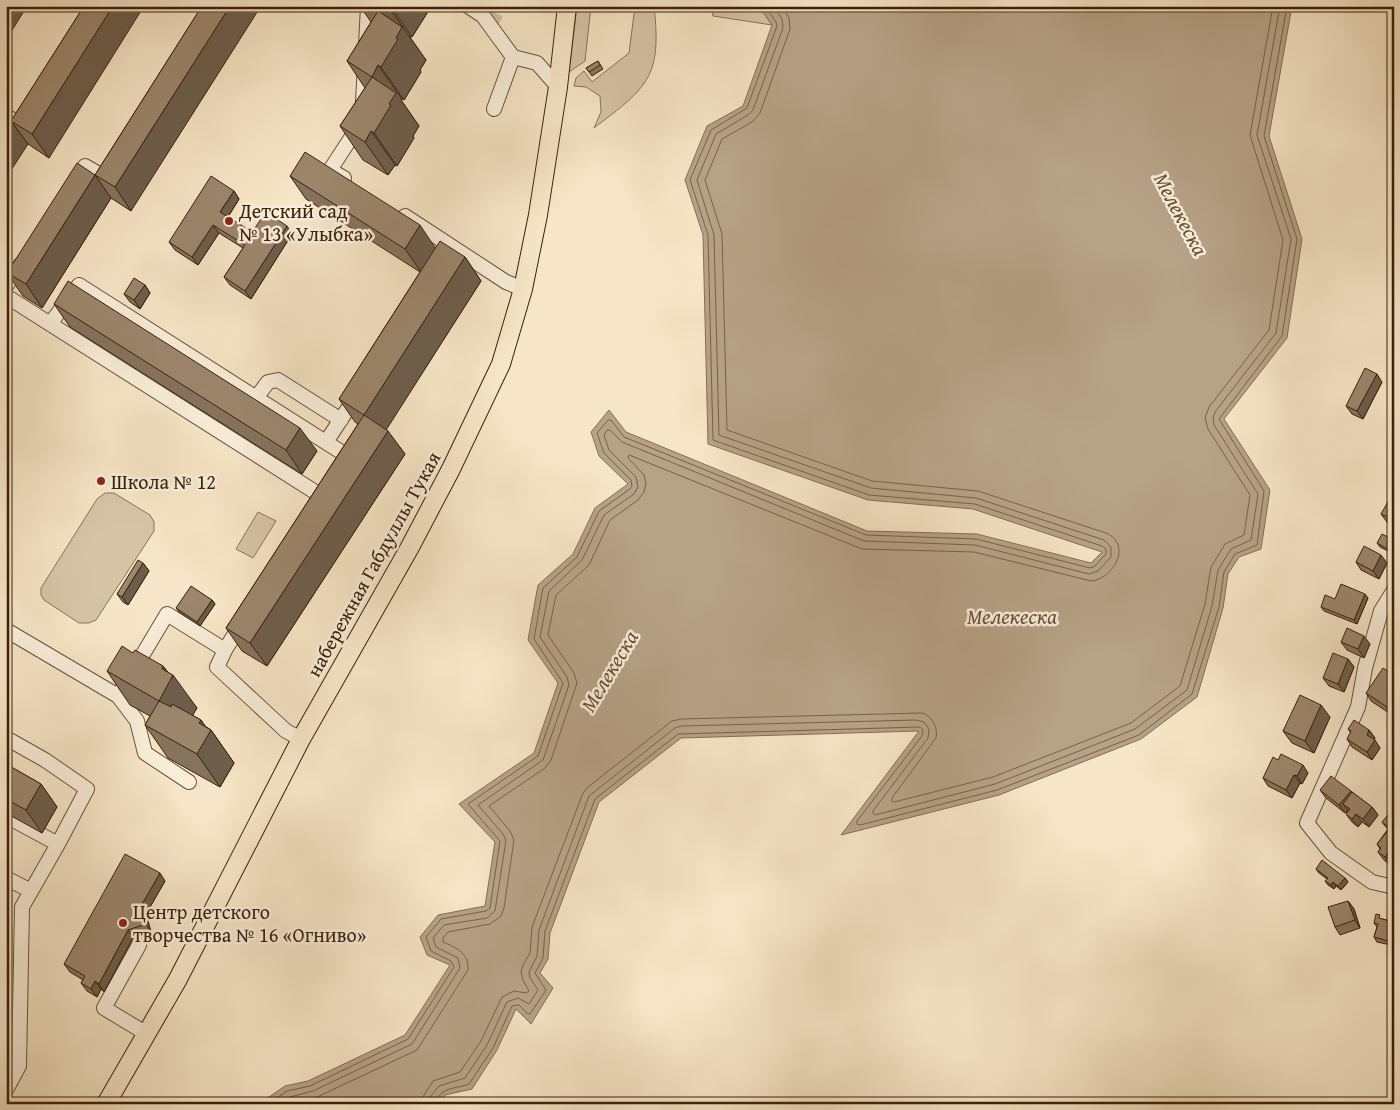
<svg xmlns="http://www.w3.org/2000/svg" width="1400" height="1110" viewBox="0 0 1400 1110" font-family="'Gentium Book Plus',serif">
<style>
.green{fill:#d6c4a6;stroke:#887258}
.water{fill:#b6a286;stroke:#846e55}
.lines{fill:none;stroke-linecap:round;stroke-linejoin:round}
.shore{stroke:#786148;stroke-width:1}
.minor-tunnel{stroke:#d0bea1;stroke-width:14;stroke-dasharray:14 7;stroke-linecap:butt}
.minor-casing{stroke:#69513a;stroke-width:16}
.major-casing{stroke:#3a200b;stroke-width:20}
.minor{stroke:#f9eeda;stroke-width:14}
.major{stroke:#f6e5c6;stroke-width:18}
.wall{fill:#86735d;stroke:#3a200b}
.shaded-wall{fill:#6d5e4c;stroke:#3a200b}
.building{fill:#9c866c;stroke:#3a200b}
.poi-dot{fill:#8f2418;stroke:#f9eeda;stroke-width:2}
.labels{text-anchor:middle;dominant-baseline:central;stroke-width:5;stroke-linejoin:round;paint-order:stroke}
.poi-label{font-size:20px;fill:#3a200b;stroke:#f9eeda;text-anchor:start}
.street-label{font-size:20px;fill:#3a200b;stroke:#f9eeda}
.water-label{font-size:21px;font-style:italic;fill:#654e36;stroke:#f9eeda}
</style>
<rect width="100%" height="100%" fill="#f6e5c6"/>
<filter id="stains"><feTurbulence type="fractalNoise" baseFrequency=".004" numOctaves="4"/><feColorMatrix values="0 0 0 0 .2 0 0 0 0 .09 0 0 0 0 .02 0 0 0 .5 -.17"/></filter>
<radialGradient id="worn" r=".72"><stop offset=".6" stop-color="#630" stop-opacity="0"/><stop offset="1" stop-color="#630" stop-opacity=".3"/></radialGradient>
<!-- green -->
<path class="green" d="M577 6H591L585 61 569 72Z
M635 6H654C662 77 648 87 594 128L601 112 600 96 586 87 574 86 576 78 584 71 592 82 629 53Z
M711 6H759L772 25 713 16Z
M105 493H114L150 515 154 522V531L96 620 89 623H79L44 600 41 595V588L97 499Z
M258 512 276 521 253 558 236 549Z"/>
<!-- water -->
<path class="water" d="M759 6H1292L1269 136 1302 239 1287 338 1224 419 1270 490 1261 549 1239 557 1228 574 1223 608 1197 697 1141 739 999 795 841 835 919 731 681 738 599 802 550 933 548 959 540 973 553 988 531 1024 516 1009 497 1050 472 1089 445 1095 440 1104H259L285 1086 308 1081 405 1035 450 965 427 955 420 937 438 915 485 906 495 842 459 804 534 753 558 683 528 640 538 585 573 554 595 508 628 484 599 456 591 432 609 410 626 432 867 531 977 534 1091 563 1102 552 973 509 868 500 708 444 703 235 685 180 707 126 743 106 772 25Z"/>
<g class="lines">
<!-- shore -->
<path class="shore" d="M268 1104 287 1091 310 1086 408 1039 454 967 451 961 431 951 426 937 441 919 486 911 490 908 500 841 468 804 538 756 563 683 534 639 543 588 577 557 599 511 630 489 632 486 631 480 604 453 597 433 608 420H611L624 437 866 535 976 539 1090 568 1095 566 1106 554V549L1102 546 975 504 869 495 713 440 708 235 690 180 711 130 747 108 777 26 776 22 765 6
M279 1104 290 1097 313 1091 412 1044 460 968 458 958 436 947 433 938 444 925 487 918 495 911 506 840 503 834 478 805 543 760 569 685 567 677 540 637 549 591 582 560 604 515 634 494 638 487 636 477 609 450 604 435 607 430H610L622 442 864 541 975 545 1089 574 1098 571 1111 557V547L1104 540 976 498 871 488 719 435 714 235 697 180 716 134 748 115 753 110 783 28 782 19 773 6
M293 1104 315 1098 417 1050 468 970C469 953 457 948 443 942V938L448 932 490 924 501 916 504 908 514 840 510 831 489 806 545 768 551 760 577 683 574 673 548 635 556 595 589 565 610 520 638 500 644 492 646 483 644 475 628 458 629 455 862 549 974 552 1091 581C1113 579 1133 545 1106 533L978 491 872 481 727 430 722 234 705 180 722 139 752 122 760 113 790 29 789 18 782 6
M422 1104 424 1095 433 1081 460 1072 481 1041 502 997 514 991 526 993 529 991 523 980 521 972 523 965 530 953 532 927 583 793 588 787 672 721 681 719 923 713C933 718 938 727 936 738L892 798V801L894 802 993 777 1131 723 1180 686 1205 604 1211 567 1225 544 1244 535 1250 495 1208 429 1205 418 1209 407 1269 330 1283 240 1250 135 1273 6
M429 1104 431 1096 439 1086 465 1078 487 1045 507 1002 518 998 529 1004 538 990 530 978 529 972 537 956 539 930 589 796 675 728 681 726 916 720 924 722 929 729 928 738 873 811V813L875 815 995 784 1135 729 1187 690 1212 606 1218 570 1231 549 1251 540 1258 494 1214 425 1213 418 1215 412 1276 333 1291 239 1257 135 1280 6
M436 1104C438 1087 456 1089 469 1084L493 1048 512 1006 519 1005 528 1014H530L546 990 535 973 543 958 545 931 595 799 678 734 920 727 923 730 922 736 857 821V824L860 825 997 790 1139 735 1192 694 1219 607 1224 572 1235 554 1257 545 1264 491 1219 419 1282 336 1297 239 1264 136 1287 6"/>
<!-- minor-tunnel -->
<path class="minor-tunnel" d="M490 26 500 6"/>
<defs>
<path id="minor" d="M468 6 483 16 513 57 537 63 558 87
M494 109 513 57
M6 116 20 124 24 117
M344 178 330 170 362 121 368 6
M74 183 85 166 104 177 110 169
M405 216 506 282 523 289
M6 286 21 264
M6 296 323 497
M50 324 79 285 349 457 344 464
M256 398 268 382 278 380 341 420
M326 442 357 395
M1394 590 1381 611 1365 668 1358 707 1307 823 1331 853 1372 882 1394 887
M6 630 118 696 167 614 225 650 217 667 286 731 301 739
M225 650 243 621
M118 696 137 721 145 753 189 782
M6 738 45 760 87 789 58 844 6 816
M6 878 31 891
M139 945 104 1008 147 1034
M6 1090 19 1066 22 907 58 844"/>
<path id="major" d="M106 1104 178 979 301 739 410 547 451 469 501 364 523 289 538 215 558 87 567 6"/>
</defs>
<!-- minor casing -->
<use href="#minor" class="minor-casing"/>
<!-- major casing -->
<use href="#major" class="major-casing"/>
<!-- minor -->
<use href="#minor" class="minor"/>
<!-- major -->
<use href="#major" class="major"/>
</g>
<!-- wall -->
<path class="wall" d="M84 6 49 158 28 144 11 121Z
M202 6 131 211 111 198 42 308 23 296 7 273 95 175Z
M360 6H427V7L429 10 412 37 409 36 426 60 420 70 421 72 404 100 402 99 401 100 419 126 413 136 414 138 397 166 395 165 388 175 363 160 340 126 365 88 347 61 371 22Z
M598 61 603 69 592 76 586 68Z
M290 176 436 248 465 257 481 281 386 429 405 454 267 666 242 651 226 628 358 424 355 422 339 399 420 272 306 199Z
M234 191 239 199 228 217 252 232 292 234 251 299 230 285 224 277 243 248 219 233 198 265 175 250 169 242Z
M145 285 150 293 140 309 130 302 124 294Z
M54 304 317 451 302 474 70 327Z
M1382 382 1363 419 1352 414 1346 406Z
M1394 502V525L1387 522 1381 514Z
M1394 540V554L1380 547 1377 543Z
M1356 562 1387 563 1379 579 1361 570Z
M143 563 149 571 128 605 123 602 117 594Z
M1368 598 1357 624 1324 611 1321 607 1335 599Z
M212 600 215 604 200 626 179 612 176 608Z
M1394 641V657L1389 651Z
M1341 642 1370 644 1364 658 1347 650Z
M133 653 163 666 197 708 192 715 201 720 205 726 211 730 234 763 220 787 168 758 145 725 150 716 130 705 107 671Z
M1348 659 1354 667 1344 692 1329 686 1323 678Z
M1394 675V730L1388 722 1392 715 1371 701 1366 693Z
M1330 717 1314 753 1292 743 1283 731Z
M1348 729 1369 730 1375 738 1374 740 1380 748 1372 760 1352 747 1347 739 1351 733Z
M6 764 41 784 57 807 42 833 6 813Z
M1308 773 1302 784 1300 783 1292 798 1268 786 1263 778Z
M1320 790 1352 792 1372 807 1378 815 1369 827 1362 822 1358 827 1352 822 1346 814 1348 811V810L1345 813 1326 798Z
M1394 813V862L1390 865 1384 860 1378 852 1380 849 1377 844 1388 829 1385 826 1382 822Z
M1316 869 1345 878 1348 882 1341 890 1336 886 1334 889 1328 885 1325 881 1327 879 1319 873Z
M165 881 146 914 151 932 133 938 104 992 101 989 97 997 87 991 81 983 83 980 70 972 64 964Z
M1348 901 1354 909 1360 928 1340 935 1335 927Z
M1383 919 1393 922 1394 923V933L1391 945 1377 942 1374 937 1377 927 1374 923Z"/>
<!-- shaded-wall -->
<path class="shaded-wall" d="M6 6H27L6 40Z
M113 6H144L49 158 32 134Z
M230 6H261L131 211 115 187Z
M382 6H388L426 60 420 70 421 72 404 100 381 67 378 11Z
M390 6H427V7L429 10 412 37Z
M378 65 402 99 401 100 419 126 413 136 414 138 397 166 374 133 372 77Z
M11 121 28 144 6 178V129Z
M371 131 395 165 388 175 365 142Z
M95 175 111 198 42 308 26 284Z
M234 191 239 199 226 220 220 212Z
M213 225 219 233 198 265 192 257Z
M420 225 436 249 421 272 405 249Z
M287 226 292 234 251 299 245 291Z
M465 257 481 281 381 438 364 415Z
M145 285 150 293 140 309 134 300Z
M1377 374 1382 382 1363 419 1357 411Z
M300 428 317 451 302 474 286 450Z
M388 431 405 454 267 666 250 643Z
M1381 555 1387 563 1379 579 1373 571Z
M143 563 149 571 128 605 122 597Z
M1365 594 1368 598 1357 624 1354 620Z
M212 600 215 604 200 626 197 622Z
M1364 636 1370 644 1364 658 1358 649Z
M1348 659 1354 667 1344 692 1338 684Z
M163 666 172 678 173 675 197 708 182 734 159 701 162 669Z
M1321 705 1330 717 1314 753 1305 741Z
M201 720 209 732 211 730 234 763 220 787 197 754 199 723Z
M1369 730 1375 738 1372 743 1367 735Z
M1375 740 1380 748 1372 760 1367 752Z
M1303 765 1308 773 1302 784 1297 776Z
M1294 775 1300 783 1292 798 1286 790Z
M41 784 57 807 42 833 26 810Z
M1351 791 1356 799 1343 804 1348 810 1345 813 1339 805Z
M1372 807 1378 815 1369 827 1363 819Z
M1356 814 1362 822 1358 827 1352 819Z
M1394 821V828L1391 831 1388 827Z
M1388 853 1393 861 1390 865 1385 857Z
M160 873 165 881 146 914 151 932 146 924 141 906Z
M1345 878 1348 882 1341 890 1338 886Z
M1333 882 1336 886 1334 889 1331 885Z
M1348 901 1354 909 1360 928 1355 920Z
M1393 922 1394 923V933L1391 945 1388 941Z
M128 930 133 938 104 992 99 984Z
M95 981 101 989 97 997 91 989Z"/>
<!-- building -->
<path class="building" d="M84 6H113L32 134 11 121 6 129V118L11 121Z
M202 6H230L115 187 95 175 26 284 7 273 77 163 95 175Z
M368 6H382L378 11Z
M378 11 402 27 396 38 398 39 381 67 378 65 372 77 396 93 389 104 391 105 374 133 371 131 365 142 340 126 372 77 347 61Z
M598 61 600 65 589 72 586 68Z
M305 152 420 225 405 249 290 176Z
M211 176 234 191 220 212 252 232 266 212 287 226 245 291 224 277 245 245 213 225 192 257 169 242Z
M440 241 465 257 364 415 339 399Z
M134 278 145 285 134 300 124 294Z
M68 281 300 428 286 450 54 304Z
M1365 368 1377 374 1357 411 1346 406Z
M364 415 388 431 250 643 226 628Z
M1389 500 1394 502V520L1381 514Z
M1382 534 1394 540 1393 552 1377 543Z
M1364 546 1381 555 1373 571 1356 562Z
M138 560 143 563 122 597 117 594Z
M1341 584 1365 594 1354 620 1321 607 1325 595 1335 599Z
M191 586 212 600 197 622 176 608Z
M1347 628 1364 636 1358 649 1341 642Z
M1394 641V653L1389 651Z
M122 646 133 653 135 650 163 666 162 669 173 675 159 701 107 671Z
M1333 653 1348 659 1338 684 1323 678Z
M1383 668 1394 675V710L1393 711 1366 693Z
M1300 695 1321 705 1305 741 1283 731Z
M159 701 171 707 172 704 201 720 199 723 211 730 197 754 145 725Z
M1394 713V726L1388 722Z
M1354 720 1369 730 1367 735 1375 740 1367 752 1347 739 1351 731 1348 729Z
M1281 754 1303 765 1297 776 1294 775 1286 790 1263 778 1273 757 1278 760Z
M6 764 41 784 26 810 6 799Z
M1331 776 1351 791 1339 805 1320 790Z
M1352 792 1372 807 1363 819 1356 814 1352 819 1346 814 1350 809 1343 804Z
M1391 811 1394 813V821L1388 827 1382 822Z
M1391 827 1394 829V855L1392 857 1388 853 1385 857 1378 852 1381 848 1377 844Z
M125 854 160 873 141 906 146 924 128 930 99 984 95 981 91 989 81 983 85 976 64 964Z
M1322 860 1345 878 1338 886 1333 882 1331 885 1325 881 1328 878 1316 869Z
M1348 901 1355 920 1335 927 1328 907Z
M1376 914 1380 915 1379 918 1393 922 1388 941 1374 937 1378 924 1374 923Z"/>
<!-- markers -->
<g class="poi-dot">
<circle cx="229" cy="221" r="5"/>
<circle cx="101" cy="481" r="5"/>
<circle cx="123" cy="923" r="5"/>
</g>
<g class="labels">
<!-- poi labels -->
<g class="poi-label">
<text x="239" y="210">Детский сад<tspan x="239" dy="23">№ 13 «Улыбка»</tspan></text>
<text x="111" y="481">Школа № 12</text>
<text x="133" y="911">Центр детского<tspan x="133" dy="23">творчества № 16 «Огниво»</tspan></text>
</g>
<!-- street labels -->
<g class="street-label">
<text transform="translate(373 564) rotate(-61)">набережная Габдуллы Тукая</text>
</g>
<!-- water labels -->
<g class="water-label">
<text transform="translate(1181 214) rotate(62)">Мелекеска</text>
<text x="1012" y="616">Мелекеска</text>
<text transform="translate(609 671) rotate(-59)">Мелекеска</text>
</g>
</g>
<!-- margin -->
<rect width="1400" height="1110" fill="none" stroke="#f6e5c6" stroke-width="25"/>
<rect x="8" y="8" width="1385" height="1095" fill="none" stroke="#3a200b" stroke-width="2.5"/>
<rect x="12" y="12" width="1375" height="1085" fill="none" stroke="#3a200b"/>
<rect width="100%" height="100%" filter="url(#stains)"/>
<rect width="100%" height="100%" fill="url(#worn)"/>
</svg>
